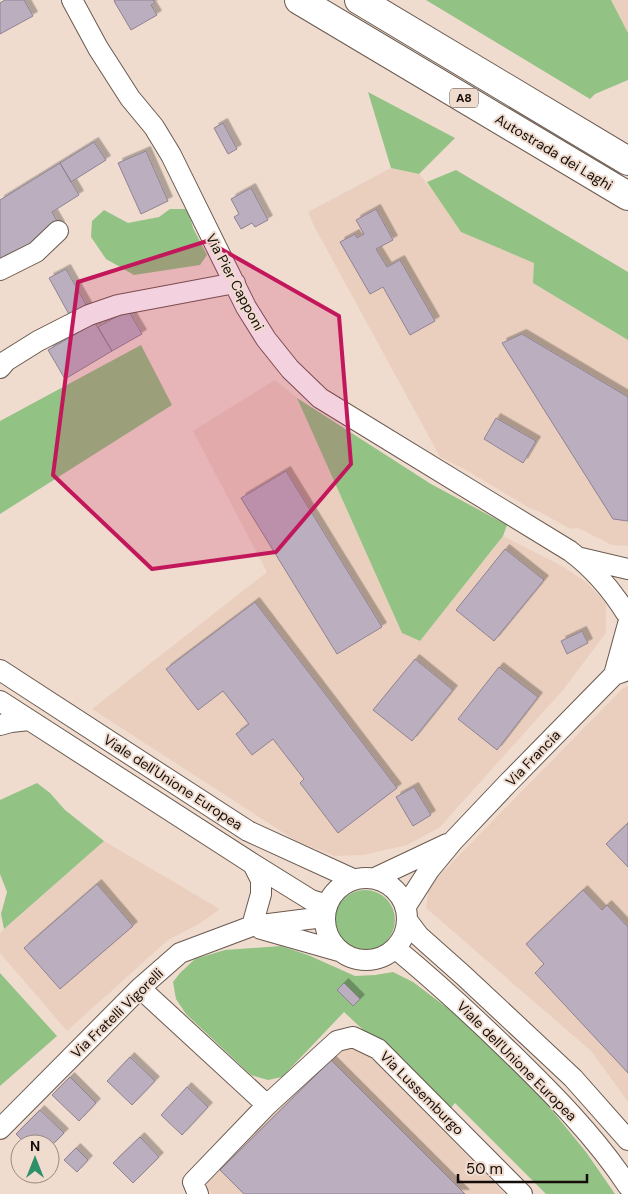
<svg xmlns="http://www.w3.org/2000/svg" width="628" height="1194" viewBox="0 0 628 1194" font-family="'DM Sans',sans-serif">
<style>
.built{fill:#eacfbe}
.green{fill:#92c284}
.building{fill:#bbaebe;stroke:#8f8292;filter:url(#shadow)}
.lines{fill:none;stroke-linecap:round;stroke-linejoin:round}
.street-casing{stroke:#69594e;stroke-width:22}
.highway-casing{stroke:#69594e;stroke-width:30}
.street{stroke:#fff;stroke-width:20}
.highway{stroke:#fff;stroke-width:28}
.marked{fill:#c2185b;fill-opacity:0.2;stroke:#c2185b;stroke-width:4;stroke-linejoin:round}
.labels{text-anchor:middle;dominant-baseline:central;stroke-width:4;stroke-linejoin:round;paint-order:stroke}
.shield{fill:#f0dccf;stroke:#564b44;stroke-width:1}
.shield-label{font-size:12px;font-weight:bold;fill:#140d09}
.street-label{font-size:14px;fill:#140d09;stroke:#f0dccf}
</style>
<defs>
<filter id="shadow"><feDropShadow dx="4.5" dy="-4.5" stdDeviation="0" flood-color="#0004"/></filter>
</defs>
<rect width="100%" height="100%" fill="#f0dccf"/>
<!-- built -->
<path class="built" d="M611 0H628V33Z
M391 168 419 174 433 191 461 232 535 263 533 283 628 340V546L612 545 578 528 570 529 540 512 529 508 466 470 440 457 314 226 308 212Z
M275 380 297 398 402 633 420 641 503 536 564 567 587 583 606 603V633L563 690 439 828 407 845 364 855 335 856 296 841 92 709 267 572 193 431Z
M628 686V1102L592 1052 426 908 429 886 622 689Z
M104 841 220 909 199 924 168 940 67 1031 0 953V933Z
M341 1044 360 1046 505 1194H212L208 1190 207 1182Z"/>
<!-- green -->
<path class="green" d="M426 0H611L628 33V80L595 94 590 99Z
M368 92 455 138 419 174 391 168Z
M456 170 628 272V340L533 283 534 263 461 232 427 182Z
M170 209H188L193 228 207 255 200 265 134 275 106 259 91 237 92 221 104 210 128 223 159 217Z
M141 345 172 405 0 514V421Z
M297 398 431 484 507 525 503 536 420 641 402 633Z
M37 783 50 793 65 810 104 841 4 929 1 914 7 892 0 874V800Z
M335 920a30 30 0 1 1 60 0a30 30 0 1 1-60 0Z
M281 946 308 955 355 976 375 975 393 972 413 982 458 1016 537 1092 586 1152 615 1194H546L455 1103 449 1110 344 1012 282 1077 268 1080 251 1075 186 1014 176 999 173 982 180 973 195 959 225 950Z
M0 973 57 1036 0 1086Z"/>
<!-- building -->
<path class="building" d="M5 0H24L33 16 0 34V3Z
M115 0H153L155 3 151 5 157 15 131 30 114 1Z
M223 123 237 149 228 154 214 128Z
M94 142 106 160 71 182 60 163Z
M146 151 168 201 141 214 118 163Z
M60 163 79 195 52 212 60 226 0 263V200Z
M251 188 268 220 255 227 252 223 241 229 234 217 239 214 231 199Z
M376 209 393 240 376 249 387 267 400 260 435 321 410 335 383 287 370 294 340 242 355 234 357 238 364 234 356 220Z
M66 269 88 308 71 318 49 278Z
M128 310 142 334 112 351 98 327Z
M95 323 112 351 65 379 48 350Z
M522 334 628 397V521L613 519 502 343Z
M496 418 536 441 523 463 484 439Z
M286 471 382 627 337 654 241 498Z
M505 549 544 580 494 641 456 610Z
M255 602 397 788 338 833 300 783 304 779 273 739 252 755 236 734 249 724 223 691 198 710 166 669Z
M582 631 588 643 567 654 561 641Z
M415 659 453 690 412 741 373 710Z
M499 667 538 697 497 750 458 719Z
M414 787 431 815 413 826 396 797Z
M628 823V867L606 844Z
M97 884 133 926 60 989 24 948Z
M583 890 602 910 607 905 628 927V1073L535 973 544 964 526 944Z
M344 983 360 999 353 1006 337 990Z
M130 1057 155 1081 132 1105 107 1081Z
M331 1060 465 1194H244L220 1170Z
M70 1077 96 1103 79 1121 52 1095Z
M187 1087 208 1107 182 1135 161 1115Z
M40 1110 64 1133 50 1147V1144H26L16 1134Z
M140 1137 159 1157 133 1183 113 1163Z
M76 1148 88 1160 77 1172 64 1160Z"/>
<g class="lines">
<defs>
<path id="street" d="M72 0 98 48 130 98 154 127 171 155 246 307 266 339 290 369 320 398 570 551C593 568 611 589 626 613
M0 270 36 252 58 231
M0 368 6 361 38 341 89 315 118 305 235 283
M581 558 628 569
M0 670 248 831 353 879
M614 675 628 624
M0 701 253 864 311 900 327 905
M0 725 11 722 29 720
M325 919a41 41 0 1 1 82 0a41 41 0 1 1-82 0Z
M375 878 447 844
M406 906 429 870 453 841 508 783 614 675 628 670
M407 920 419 936 464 976 573 1078 628 1140
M252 926 261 894V880L253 864
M261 929 342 952
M395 948C435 981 473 1016 510 1052 553 1094 595 1136 628 1186
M140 988 267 1105
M0 1129 140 988 180 953 252 926 324 917
M198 1194 193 1182 267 1105 337 1041 353 1037 378 1049 522 1194"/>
<path id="highway" d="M299 0 628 196
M359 0 628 161"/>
</defs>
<!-- street casing -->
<use href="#street" class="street-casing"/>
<!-- highway casing -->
<use href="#highway" class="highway-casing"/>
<!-- street -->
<use href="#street" class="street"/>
<!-- highway -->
<use href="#highway" class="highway"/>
</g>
<!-- marked area -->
<path class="marked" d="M207 241 339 316 351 464 276 552 152 569 53 475 78 282Z"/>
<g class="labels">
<!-- shield labels -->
<rect class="shield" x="450" y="88.5" width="28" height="19" rx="4"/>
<g class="shield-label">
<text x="464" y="98">A8</text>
</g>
<!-- street labels -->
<g class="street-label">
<text transform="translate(554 152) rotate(31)">Autostrada dei Laghi</text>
<text transform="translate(235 282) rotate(62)">Via Pier Capponi</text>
<text transform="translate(533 758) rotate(-46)">Via Francia</text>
<text transform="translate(173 782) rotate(33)">Viale dell'Unione Europea</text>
<text transform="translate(117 1013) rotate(-44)">Via Fratelli Vigorelli</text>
<text transform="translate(517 1061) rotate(45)">Viale dell'Unione Europea</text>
<text transform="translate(422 1093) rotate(45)">Via Lussemburgo</text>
</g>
</g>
<!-- north arrow -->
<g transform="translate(35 1159)"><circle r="24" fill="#f0dccf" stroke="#988980"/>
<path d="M0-4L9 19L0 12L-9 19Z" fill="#2e8f69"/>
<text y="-8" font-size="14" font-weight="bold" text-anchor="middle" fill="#140d09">N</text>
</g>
<!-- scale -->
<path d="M458 1174v8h129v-8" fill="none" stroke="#140d09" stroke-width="2.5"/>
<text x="466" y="1174" font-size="15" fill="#140d09" stroke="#f0dccf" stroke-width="4" paint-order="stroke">50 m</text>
</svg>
